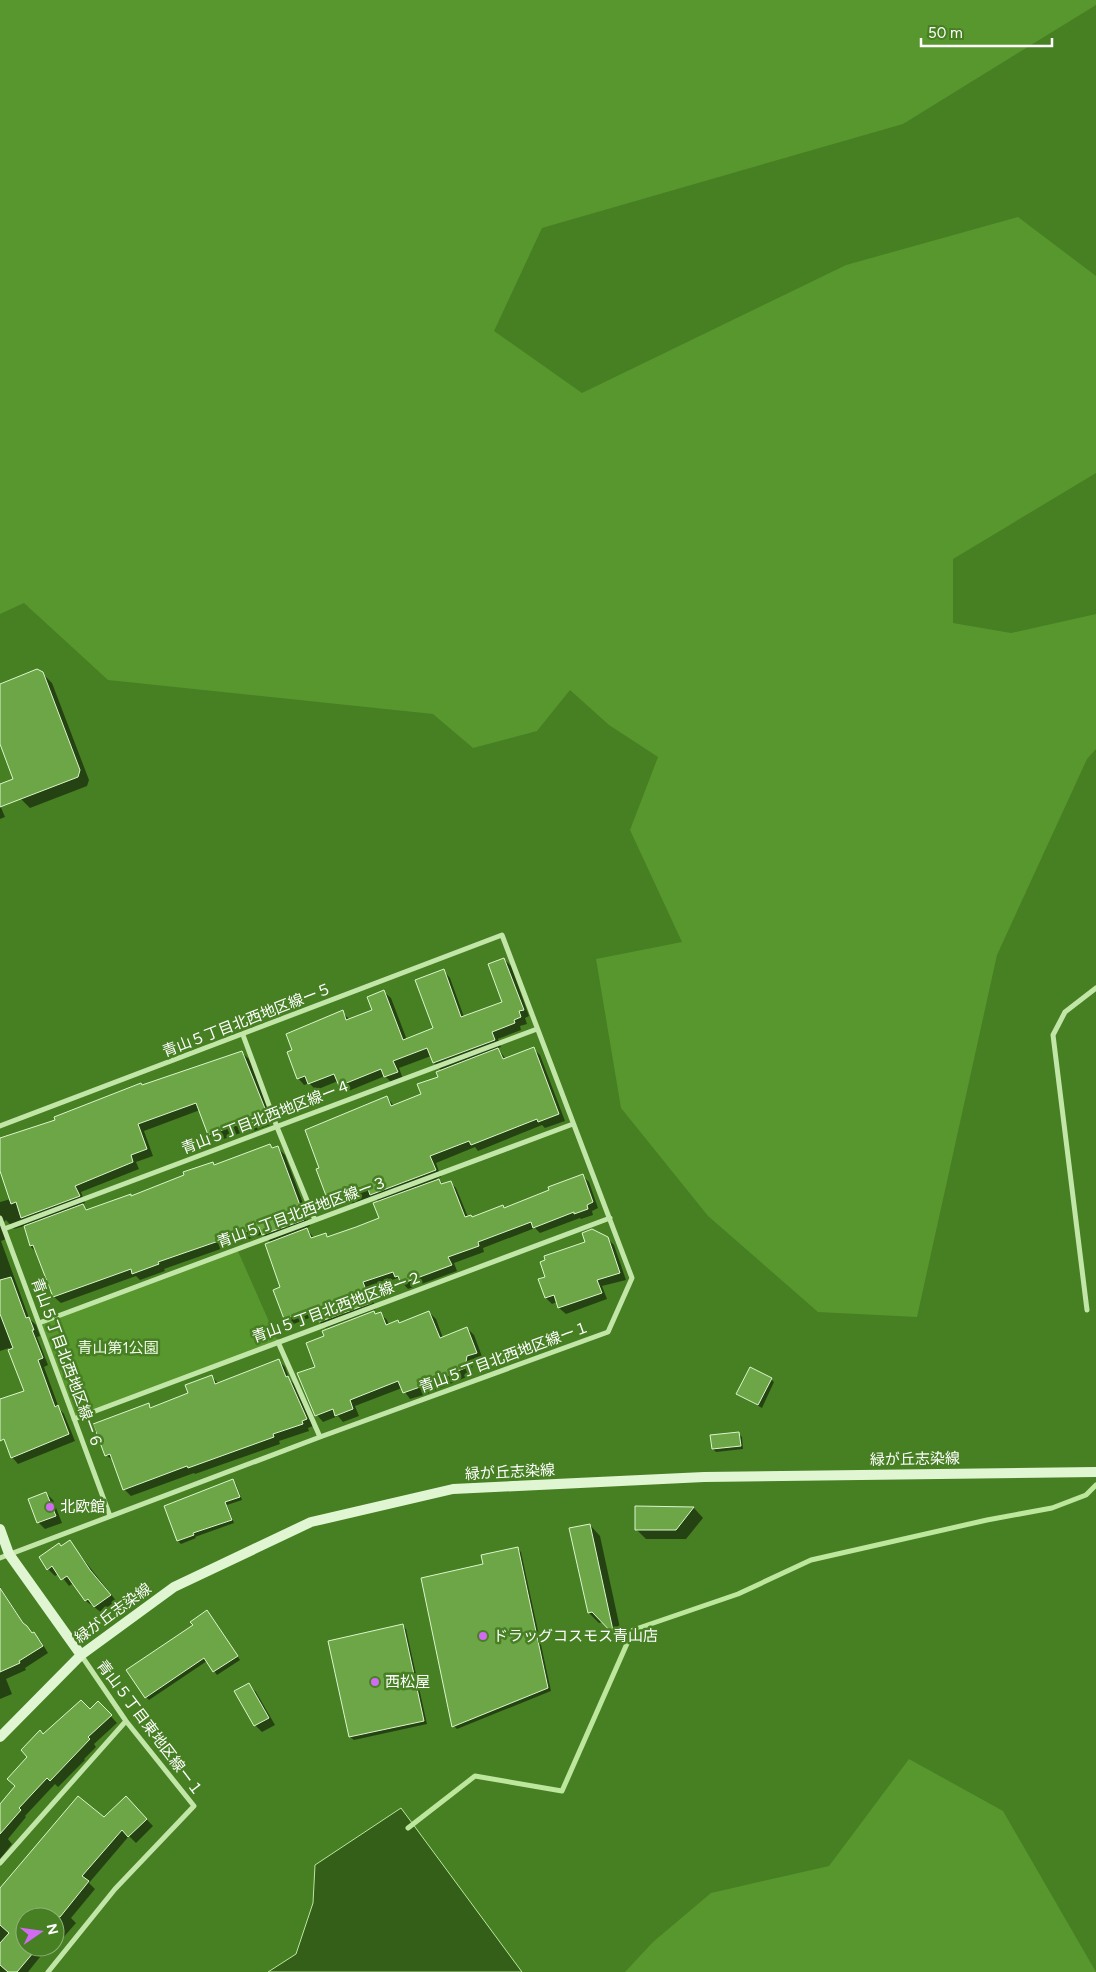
<svg xmlns="http://www.w3.org/2000/svg" width="1096" height="1972" viewBox="0 0 1096 1972" font-family="Figtree,'Noto Sans JP',sans-serif">
<style>
.green{fill:#58972d}
.water{fill:#335f18;stroke:#bce79c}
.shadow{fill:#0007}
.lines{fill:none;stroke-linecap:round;stroke-linejoin:round}
.stream{stroke:#bce79c;stroke-width:5}
.building{fill:#6da647;stroke:#ddf5cc}
.street{stroke:#c2e6a8;stroke-width:5}
.secondary{stroke:#e0f6d2;stroke-width:10}
.poi-dot{fill:#d06bf2;stroke:#477f23;stroke-width:2}
.labels{text-anchor:middle;dominant-baseline:central;stroke-width:5;stroke-linejoin:round;paint-order:stroke}
.street-label{font-size:15px;fill:#fff;stroke:#477f23}
.park-label{font-size:15px;fill:#f0fae8;stroke:#477f23}
.poi-label{font-size:15px;fill:#fff;stroke:#477f23;text-anchor:start}
</style>
<rect width="100%" height="100%" fill="#477f23"/>
<!-- green -->
<path class="green" d="M0 0H1096V5L903 124 542 228 494 331 582 393 846 265 1018 217 1096 276V473L953 559V623L1011 633 1096 614V749L1087 759 997 955 917 1317 818 1312 708 1216 621 1108 596 959 682 942 630 830 658 757 609 725 570 690 537 731 473 748 433 714 108 680 24 603 0 614Z
M237 1249 278 1342 74 1419 39 1323Z
M909 1759 1003 1811 1096 1972H625L653 1942 711 1893 829 1866Z"/>
<!-- water -->
<path class="water" d="M401 1808 522 1972H268L296 1954 313 1903 315 1865Z"/>
<!-- shadow -->
<path class="shadow" d="M42 673 52 683 89 780 87 786 30 808 21 799 0 741V685Z
M0 805 5 817 0 819Z
M504 959 511 966 529 1016 525 1018 527 1024 520 1026 521 1030 498 1039 501 1047 497 1048 506 1059 534 1049 540 1055 565 1121 545 1128 542 1125 478 1151 475 1147 436 1163 441 1177 437 1178 444 1185 450 1182 456 1188 468 1217 472 1218 503 1207 505 1209 551 1191 583 1176 589 1182 598 1208 592 1211 593 1215 581 1219 580 1218 540 1233 535 1228 483 1248 484 1252 454 1263 457 1271 408 1289 398 1278 368 1288 376 1309 326 1328 320 1322 317 1315 291 1325 285 1319 275 1291 282 1288 271 1243 263 1234 164 1269 165 1271 140 1280 136 1276 61 1303 54 1297 37 1253 30 1246 24 1226 14 1229 6 1220 2 1224 6 1239 1 1241 29 1318 36 1325 40 1336 37 1337 48 1365 44 1367 59 1408 64 1414 75 1441 18 1464 12 1457 0 1426V1400L26 1391 9 1348 0 1351V1202L11 1199 0 1167V1140L56 1121 142 1086 242 1053 249 1059 272 1118 267 1120 270 1125 251 1132 249 1130 215 1142 209 1135 200 1110 144 1131 153 1156 136 1162 139 1169 81 1192 85 1203 81 1204 88 1210 132 1197 213 1164 215 1166 270 1145 274 1149 278 1148 285 1155 307 1214 306 1215 310 1226 306 1228 314 1238 325 1234 329 1238 381 1218 379 1202 373 1196 353 1204 350 1201 336 1207 330 1201 318 1170 387 1097 394 1106 423 1095 439 1077 442 1071 434 1063 431 1056 399 1068 403 1079 392 1083 385 1076 346 1092 338 1081 316 1090 309 1083 304 1085 298 1078 342 1012 350 1020 374 1011 384 992 391 998 407 1040 435 1029 444 971 450 978 464 1017 504 1002Z
M607 1238 614 1245 626 1280 602 1286 607 1299 566 1314 559 1308 557 1302 552 1304 546 1298 547 1278Z
M374 1312 376 1315 380 1313 387 1320 389 1325 400 1324 429 1312 436 1319 443 1338 467 1328 474 1335 483 1359 473 1363 471 1375 427 1394 410 1399 402 1388 355 1406 359 1416 343 1422 338 1416 323 1422 317 1415V1367Z
M278 1360 285 1367 290 1380 295 1385 313 1426 308 1428 309 1431 279 1441 280 1444 195 1474 194 1473 131 1496 124 1489 114 1461 106 1455 148 1405 152 1409 190 1394 211 1376 218 1383Z
M771 1379 774 1382 762 1408 738 1394Z
M739 1434 742 1437 743 1449 716 1452 713 1449Z
M233 1480 236 1484 242 1500 227 1505 234 1523 195 1537 196 1538 181 1544 178 1541Z
M46 1493 53 1500 62 1523 45 1529 38 1522Z
M636 1508H694L703 1518 686 1539H646L636 1529Z
M590 1525 600 1536 623 1642 604 1622 599 1623 589 1613Z
M70 1542 117 1602 102 1613 86 1601 74 1583 69 1586 59 1573 55 1576 48 1569 62 1547Z
M518 1549 521 1552 551 1691 457 1729 454 1726 484 1565Z
M0 1587 26 1627 40 1640 48 1653 25 1668 26 1670 6 1679 12 1694 0 1699Z
M210 1615 240 1660 217 1675 207 1661 149 1700 146 1697Z
M403 1626 406 1629 427 1724 354 1740 350 1737Z
M249 1685 256 1692 275 1725 262 1732 255 1725 236 1692Z
M105 1710 117 1723 94 1744 96 1747 84 1759 85 1760 58 1787 55 1784 25 1816 26 1817 8 1839 12 1844 0 1859V1806L17 1787 29 1757 43 1736 90 1711Z
M126 1798 153 1826 136 1843 129 1836 89 1883 95 1889 71 1918 76 1923 62 1939 58 1935 55 1939V1917H25V1947H48L28 1972H0V1899L104 1819Z"/>
<g class="lines">
<!-- stream -->
<path class="stream" d="M408 1828 475 1776 562 1791 633 1630 738 1594 811 1560 987 1520 1052 1508 1086 1495 1096 1485"/>
</g>
<!-- building -->
<path class="building" d="M37 669 43 672 80 770 78 777 0 807V784L13 779 0 744V684Z
M504 958 524 1010 519 1011 521 1017 514 1020 515 1023 492 1032 495 1040 433 1063 427 1048 393 1061 398 1072 384 1077 381 1069 339 1086 334 1074 308 1084 305 1076 297 1079 287 1052 292 1050 286 1034 343 1010 346 1020 372 1010 367 997 384 990 403 1040 433 1028 415 980 444 969 461 1017 502 1002 488 964Z
M534 1047 559 1114 538 1122 537 1119 471 1145 469 1141 430 1156 436 1170 370 1195 368 1189 345 1198 344 1195 328 1201 316 1169 319 1168 305 1130 387 1096 391 1106 421 1094 417 1084 438 1077 436 1072 498 1048 503 1059Z
M242 1051 266 1111 262 1113 264 1118 243 1126 242 1123 208 1135 196 1103 138 1124 147 1149 131 1155 133 1162 75 1186 80 1196 21 1218 16 1202 11 1204 0 1171V1138L55 1120 54 1117 141 1083 142 1085Z
M270 1144 272 1148 278 1146 301 1208H300L304 1220 262 1235 259 1227 158 1262 159 1264 132 1274 131 1269 53 1297 33 1245 30 1246 24 1226 83 1204 86 1210 131 1194V1196L184 1175 183 1172 213 1162 214 1165Z
M583 1174 593 1202 587 1205 588 1209 574 1214V1212L533 1228 531 1222 478 1242 479 1246 448 1257 452 1265 401 1284 398 1276 395 1277 393 1272 363 1282 371 1303 319 1322 314 1308 284 1319 273 1290 280 1287 265 1244 307 1228 311 1238 326 1233 327 1237 356 1227 379 1218 373 1203 439 1179 441 1184 451 1181 465 1217 471 1215 472 1217 503 1205 504 1208 549 1190 548 1187Z
M592 1229 608 1237 620 1273 597 1280 602 1293 558 1308 554 1295 545 1298 538 1279 545 1277 540 1262 545 1260 544 1256 585 1242 582 1233Z
M11 1277 26 1318 29 1317 34 1330H32L43 1358 38 1360 55 1407 58 1405 69 1434 11 1458 4 1439 0 1441V1399L24 1391 8 1350 13 1348 0 1314V1280Z
M374 1311 375 1314 381 1312 386 1325 398 1320 399 1323 429 1311 440 1338 467 1327 477 1353 467 1356 465 1368 420 1387 403 1393 398 1381 350 1400 353 1409 335 1416 333 1409 315 1416 297 1373 315 1367 306 1343 324 1336 322 1331Z
M279 1359 286 1377 288 1376 307 1419 302 1421 303 1424 273 1434 274 1437 188 1468 187 1466 123 1490 110 1454 105 1456 93 1424 149 1403 150 1408 188 1393 185 1385 212 1375 215 1384Z
M750 1367 772 1378 758 1405 736 1394Z
M739 1432 741 1446 712 1449 710 1435Z
M233 1479 240 1497 225 1502 232 1520 193 1533 194 1535 177 1541 164 1506Z
M46 1492 56 1516 37 1523 28 1499Z
M635 1506 694 1507 676 1530H635Z
M590 1524 614 1635 592 1612 588 1613 569 1528Z
M70 1540 90 1570 111 1595 94 1607 88 1599 85 1601 67 1576 61 1580 52 1566 47 1570 39 1557 59 1543 61 1546Z
M518 1547 548 1688 452 1727 421 1578 483 1564 481 1555Z
M0 1588 23 1623 27 1626 32 1633 34 1632 43 1646 19 1661 20 1663 0 1672Z
M207 1610 238 1656 213 1672 204 1658 145 1698 126 1670 193 1625 190 1622Z
M403 1624 424 1721 349 1737 328 1641Z
M249 1683 269 1718 254 1726 234 1691Z
M81 1700 90 1709 98 1701 112 1715 88 1737 90 1739 50 1781 47 1778 19 1808 21 1810 0 1834V1804L15 1786 7 1779 27 1757 21 1750 40 1730 43 1734Z
M78 1796 104 1817 126 1796 147 1819 128 1837 122 1830 82 1876 89 1881 60 1917H25V1947L33 1953 17 1972H8L0 1965V1943L9 1933 0 1925V1888Z"/>
<g class="lines">
<!-- street -->
<path class="street" d="M243 1035 277 1127 315 1220
M0 1126 502 935 632 1278 608 1332 320 1437 0 1558
M0 1218 110 1516
M4 1229 537 1029
M1087 1310 1053 1035 1065 1012 1096 988
M39 1323 573 1124
M278 1342 320 1437
M74 1419 610 1218
M0 1863 126 1721
M48 1972 115 1889 194 1806 126 1721 81 1655"/>
<!-- secondary -->
<path class="secondary" d="M0 1529 9 1554 81 1655
M0 1737 81 1655 174 1587 311 1522 453 1489 704 1477 1096 1472"/>
</g>
<!-- markers -->
<g class="poi-dot">
<circle cx="50" cy="1507" r="5"/>
<circle cx="483" cy="1636" r="5"/>
<circle cx="375" cy="1682" r="5"/>
</g>
<g class="labels">
<!-- street labels -->
<g class="street-label">
<text transform="translate(247 1020) rotate(-21)">青山５丁目北西地区線ー５</text>
<text transform="translate(266 1117) rotate(-21)">青山５丁目北西地区線ー４</text>
<text transform="translate(302 1212) rotate(-20)">青山５丁目北西地区線ー３</text>
<text transform="translate(337 1307) rotate(-20)">青山５丁目北西地区線ー２</text>
<text transform="translate(504 1357) rotate(-20)">青山５丁目北西地区線ー１</text>
<text transform="translate(67 1363) rotate(70)">青山５丁目北西地区線ー６</text>
<text transform="translate(915 1459) rotate(-1)">緑が丘志染線</text>
<text transform="translate(510 1472) rotate(-3)">緑が丘志染線</text>
<text transform="translate(113 1613) rotate(-36)">緑が丘志染線</text>
<text transform="translate(150 1728) rotate(53)">青山５丁目東地区線ー１</text>
</g>
<!-- park labels -->
<g class="park-label">
<text x="118" y="1348">青山第1公園</text>
</g>
<!-- poi labels -->
<g class="poi-label">
<text x="60" y="1507">北欧館</text>
<text x="493" y="1636">ドラッグコスモス青山店</text>
<text x="385" y="1682">西松屋</text>
</g>
</g>
<!-- north arrow -->
<g transform="translate(40 1932) rotate(77)"><circle r="24" fill="#477f23" stroke="#91b27b"/>
<path d="M0-4L9 19L0 12L-9 19Z" fill="#d06bf2"/>
<text y="-8" font-size="14" font-weight="bold" text-anchor="middle" fill="#ffffff">N</text>
</g>
<!-- scale -->
<path d="M921 38v8h131v-8" fill="none" stroke="#ffffff" stroke-width="2.5"/>
<text x="928" y="38" font-size="15" fill="#ffffff" stroke="#477f23" stroke-width="4" paint-order="stroke">50 m</text>
</svg>
